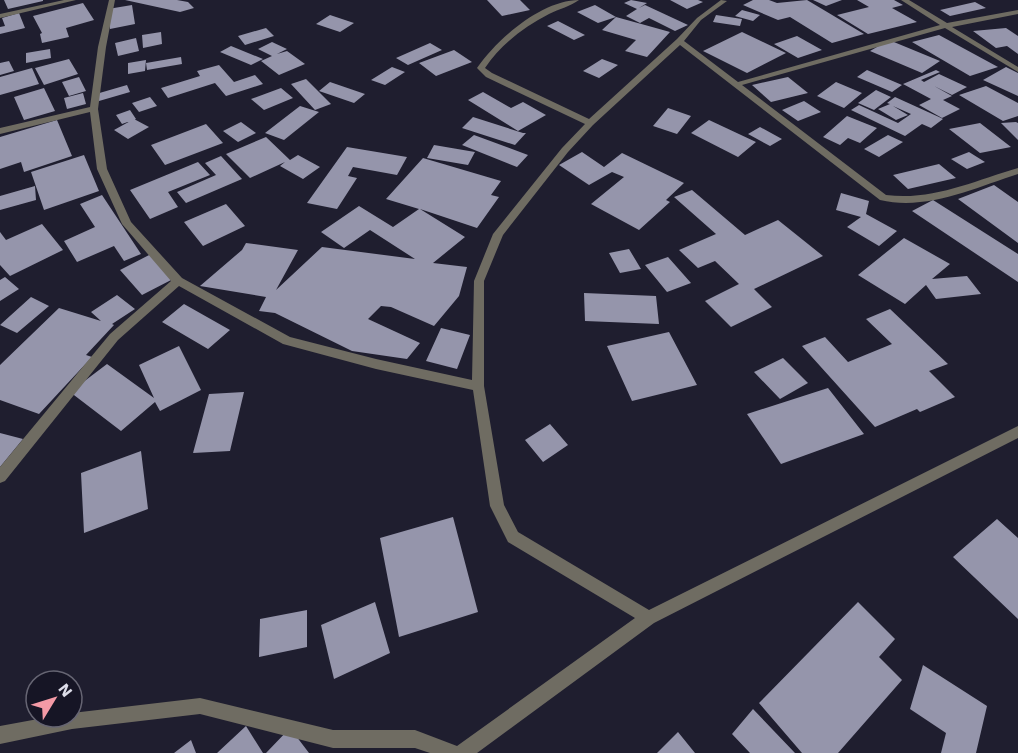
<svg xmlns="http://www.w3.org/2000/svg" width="1018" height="753" viewBox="0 0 1018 753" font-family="'Work Sans',sans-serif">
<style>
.building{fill:#9595ab}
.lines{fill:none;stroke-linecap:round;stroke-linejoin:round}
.minor{fill:#6f6c62;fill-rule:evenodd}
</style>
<rect width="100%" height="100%" fill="#1f1e2f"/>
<!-- building -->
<path class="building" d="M4 0H43V1L8 9Z
M125 0H177L188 2 194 8 180 12Z
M487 0H520L530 10 502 16Z
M631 0 647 3 639 8 645 5 688 25 675 31 649 18 640 23 626 16 637 9 624 3Z
M670 0H698L703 2 687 9Z
M753 0H769L777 3 807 0 864 34 832 43 790 17 778 20 743 5Z
M813 0H842L826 6Z
M857 0H894L903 5 892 8 917 22 868 34 837 15 869 7Z
M975 2 986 8 950 16 940 10Z
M83 3 94 20 66 28 69 37 42 43 40 34 42 33 33 16Z
M132 5 135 24 110 29 108 9Z
M595 5 616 17 598 23 577 12Z
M742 10 760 15 753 21 735 16Z
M19 13 25 28 0 34V27L5 26 2 18Z
M330 15 354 23 340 32 316 24Z
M716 15 742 19 740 26 713 22Z
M616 17 645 25 670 32 647 57 625 51 636 40 602 30Z
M558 21 585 35 574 40 547 26Z
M266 28 274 36 245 45 238 36Z
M1006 28 1018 36V54L1007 46 996 48 973 31Z
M161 32 162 44 143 48 142 35Z
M742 32 786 53 747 73 703 51Z
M939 35 998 67 970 76 912 42Z
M797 36 822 50 798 58 774 44Z
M136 38 139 51 118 56 115 43Z
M889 40 940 61 922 73 870 51Z
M272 42 287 49 277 54 287 51 305 64 279 75 261 61 272 56 258 49Z
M430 43 442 50 408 65 396 58Z
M231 46 263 59 251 65 220 52Z
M50 49 51 58 26 63V53Z
M454 50 472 62 436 76 419 63Z
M181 57 182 64 147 70 146 63Z
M69 59 78 74 44 85 35 68Z
M602 59 618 65 599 78 583 71Z
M146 60 145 71 128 74V63Z
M9 61 14 71 0 75V63Z
M219 65 234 82 255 75 263 84 226 96 215 83 168 98 161 88 200 76 197 71Z
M392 67 405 72 385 85 371 80Z
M1006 67 1018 73V96L983 80Z
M32 68 39 84 0 95V77Z
M867 70 902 85 892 92 857 77Z
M936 70 940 72 921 80 924 82 939 74 967 87 952 95 934 86 952 96 943 100 960 109 942 118 919 105 931 99 903 84Z
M79 77 86 91 69 96 62 82Z
M788 77 808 93 771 102 752 85Z
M306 79 331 104 315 110 291 84Z
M330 82 365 94 354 103 319 91Z
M836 82 862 93 844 108 817 96Z
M127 85 130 92 99 101 96 94Z
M986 86 1018 103V116L1003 121 959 95Z
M44 88 55 111 24 120 14 97Z
M281 88 293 98 264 110 251 99Z
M876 90 891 97 874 110 858 103Z
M483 92 511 108 523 102 546 115 518 131 468 100Z
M83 93 86 104 67 109 64 98Z
M150 97 157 106 139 112 132 103Z
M895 97 939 117 943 119 931 128 922 124 905 136 851 110 859 105 898 123 911 114 893 106 908 115 896 120 878 109 890 104 887 103Z
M804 101 821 112 798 121 782 110Z
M300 106 319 112 284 140 265 133Z
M668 108 691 116 677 134 653 126Z
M130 110 136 119 122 124 116 115Z
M847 116 877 128 860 143 848 138 840 145 823 137Z
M473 117 523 133H526L515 145 462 128Z
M134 119 149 127 128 139 114 130Z
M57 120 72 156 24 172 21 162 0 169V137Z
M709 120 756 142 738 157 691 133Z
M241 122 256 133 238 142 223 131Z
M1016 122 1018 123V140L1001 123Z
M980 123 1011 147 980 153 949 129Z
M206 124 223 143 165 165 151 145Z
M760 127 782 139 770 146 748 134Z
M474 135 528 155 517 167 462 145Z
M888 135 903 142 879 157 864 149Z
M266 137 290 160 298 155 320 167 303 179 280 166 285 162 250 178 226 154Z
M434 145 475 152 468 165 427 158Z
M347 147 407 157 397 175 353 167 348 176 357 178 337 209 307 203Z
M582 152 604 167 622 153 684 183 666 200 670 202 639 230 591 204 624 177 612 172 589 185 559 165Z
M969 152 985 162 967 169 951 159Z
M84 155 99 191 44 210 31 172Z
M221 156 242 179 186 203 177 192 216 175 205 163Z
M423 158 501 181 491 195 499 197 477 228 420 209 465 237 433 263 467 267 459 296 434 326 391 307 381 306 368 319 420 343 407 359 352 351 275 313 259 311 266 297 200 286 242 250 246 243 298 250 276 290 322 247 415 259 370 230 344 248 321 232 359 206 393 227 419 209 386 199Z
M198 162 210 175 168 192 178 207 150 219 130 190Z
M939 164 956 178 908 189 893 175Z
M994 185 1018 202V243L958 199Z
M35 186 36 200 0 210V196Z
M692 190 745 235 778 220 823 256 754 289 772 307 731 327 705 301 739 284 715 261 698 268 679 250 716 234 674 197Z
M841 193 869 201 866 214 897 231 879 246 847 227 861 217 836 210Z
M102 195 141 254 124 261 114 246 77 262 64 241 95 227 80 204Z
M933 200 1018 254V282L912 211Z
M226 204 245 226 203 246 184 222Z
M42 224 63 250 10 276 0 265V232L6 240Z
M904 238 950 264 932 279 967 276 981 294 936 299 926 285 905 304 858 275Z
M629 249 641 269 620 273 609 253Z
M153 253 175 278 142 295 120 270Z
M668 257 691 283 667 292 645 265Z
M5 277 19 289 0 301V280Z
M584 293 656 296 659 324 585 321Z
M117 295 135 309 112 324 114 325 86 355 92 357 39 414 0 400V365L59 308 101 321 91 312Z
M31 297 49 306 17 333 0 325Z
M184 304 230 330 208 349 162 322Z
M890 309 948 364 929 371 955 397 920 412 917 409 875 427 802 346 825 337 848 362 892 344 866 319Z
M441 328 470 335 457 369 426 361Z
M669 332 697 385 632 401 607 346Z
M179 346 201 390 160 411 155 402 121 431 70 392 107 364 154 398 139 365Z
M783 358 808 383 780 399 754 372Z
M828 388 864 434 781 464 747 414Z
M244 392 230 451 193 453 209 394Z
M550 424 568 445 543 462 525 440Z
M0 433 23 439 0 467Z
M141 451 148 509 84 533 81 473Z
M453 517 478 612 399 637 380 538Z
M997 519 1018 538V619L953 557Z
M375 602 390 653 334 679 321 625Z
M858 602 895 639 879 657 902 680 838 753H802L759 703Z
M307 610V647L259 657 260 619Z
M923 665 987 706 976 753H941L946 733 910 709Z
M753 709 795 753H750L732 734Z
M246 726 263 753H217Z
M290 728 309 753H266Z
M678 732 695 753H657Z
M191 740 196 753H174Z"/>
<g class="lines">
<!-- minor -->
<path class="minor" d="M64 0H76L0 18V14Z
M109 0H115L106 47 98 109 107 169 131 222 182 278 290 337 376 359 472 380 474 281 493 234 562 148 585 124 486 77 477 68C497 39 542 0 579 0 571 6 559 9 549 14 524 27 501 44 485 68L492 73 589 119 677 39 697 18 721 0 727 1 701 20 684 41 738 82 940 25 901 0H909L947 23 1018 10V14L952 27 1018 67V72L945 28 742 85 886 195C933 201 973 181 1018 168V174C974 188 927 211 880 200L680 45 593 125 568 152 503 235 484 281V386L504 505 518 532 649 610 1018 426V438L654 623 477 753H430L415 748H333L200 714 72 729 0 744V726L49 717H72V713L200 698 333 730H415L457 746 635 618 508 542 490 506 473 390 376 369 283 344 179 286 118 340 5 481 0 483V467L110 334 171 281 122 224 97 169 90 112 0 134V128L90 107 98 47Z"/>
</g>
<!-- north arrow -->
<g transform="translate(54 699) rotate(52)"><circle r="28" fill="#161525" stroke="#666573" stroke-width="1.5"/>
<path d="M0-4.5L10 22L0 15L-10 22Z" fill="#f49aa6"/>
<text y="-9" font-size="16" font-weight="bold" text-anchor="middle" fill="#dddde9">N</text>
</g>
</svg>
